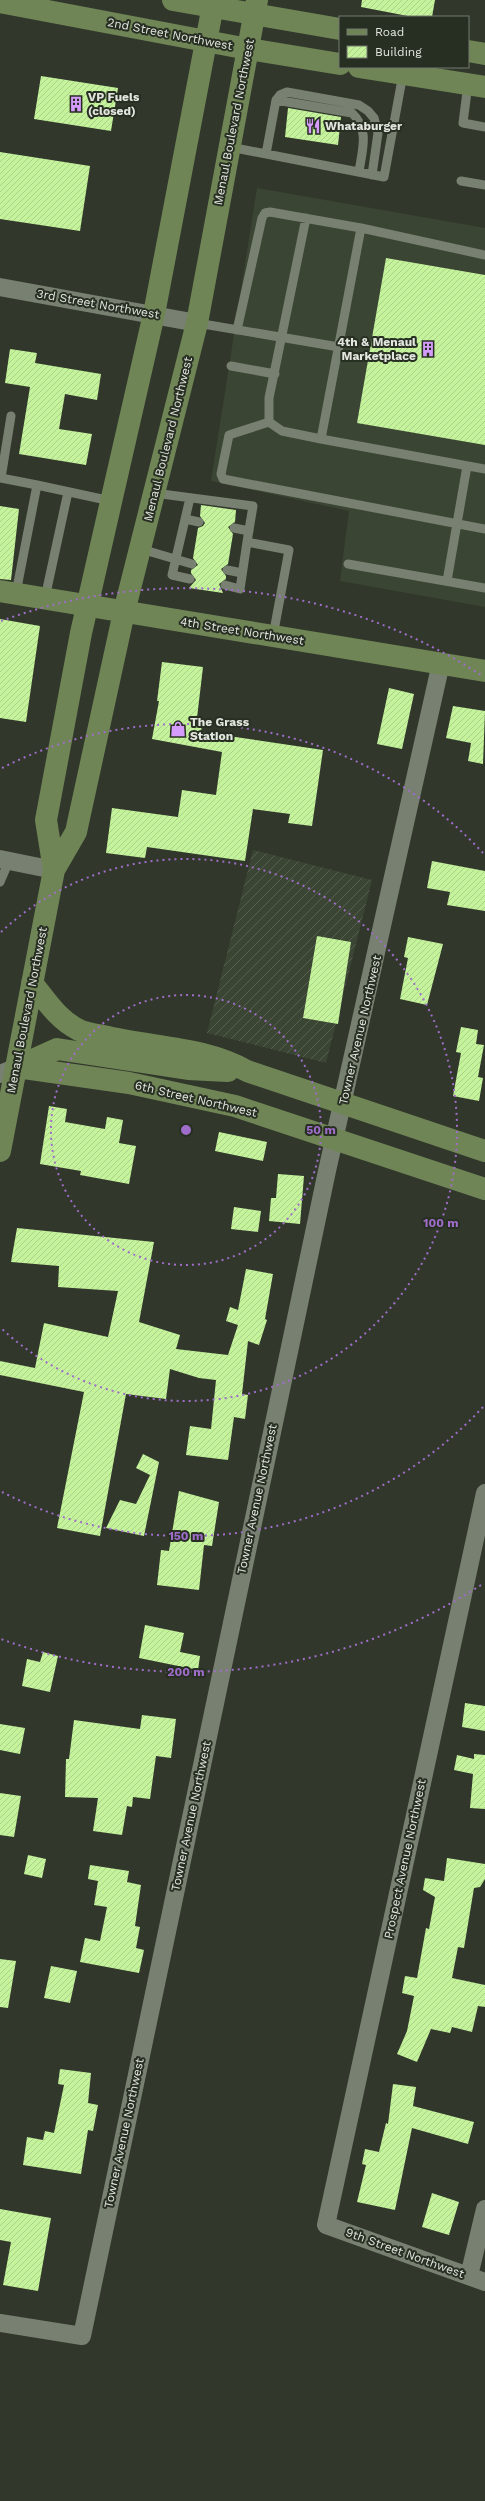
<svg xmlns="http://www.w3.org/2000/svg" width="485" height="2501" viewBox="0 0 485 2501" font-family="'Work Sans',sans-serif">
<style>
.built{fill:#3b4533}
.industrial{fill:url(#industrial-furrows)}
.building{fill:url(#building-hatch)}
.lines{fill:none;stroke-linecap:round;stroke-linejoin:round}
.lane{stroke:#788071;stroke-width:9}
.street{stroke:#788071;stroke-width:18}
.secondary{stroke:#708556;stroke-width:22}
.ring{fill:none;stroke:#9f6dca;stroke-width:2;stroke-dasharray:2 4}
.labels{text-anchor:middle;dominant-baseline:central;stroke-width:4;stroke-linejoin:round;paint-order:stroke}
.street-label{font-size:12px;fill:#e3e7df;stroke:#272e22}
.poi-label{font-size:12px;font-weight:bold;fill:#e3e7df;stroke:#272e22;text-anchor:start}
.centre{fill:#9f6dca;stroke:#272e22;stroke-width:2}
.ring-label{font-size:12px;text-anchor:middle;font-weight:bold;fill:#9f6dca;stroke:#272e22;stroke-width:4;stroke-linejoin:round;paint-order:stroke}
</style>
<defs>
<pattern id="industrial-furrows" width="10" height="10" patternUnits="userSpaceOnUse"><rect width="10" height="10" fill="#3b4533"/><path d="M-1 1l2-2M0 10L10 0M9 11l2-2" fill="none" stroke="#576050"/></pattern>
<pattern id="building-hatch" width="6" height="6" patternUnits="userSpaceOnUse"><rect width="6" height="6" fill="#c5f39c"/><path d="M-1 1l2-2M0 6l6-6M5 7l2-2" fill="none" stroke="#abd08a"/></pattern>
</defs>
<rect width="100%" height="100%" fill="#31382b"/>
<!-- built -->
<path class="built" d="M257 188 485 228V607L340 581 349 511 211 481Z"/>
<!-- industrial -->
<path class="industrial" d="M253 850 372 880 326 1063 207 1033Z"/>
<!-- building -->
<path class="building" d="M362 0H435L432 17H413L361 7Z
M41 76 118 88 111 131 34 119Z
M288 108 341 117 338 145 285 137Z
M0 152 90 166 80 231 0 219Z
M386 258 485 275V445L357 423Z
M10 349 37 353 35 363 101 374 97 400 65 394 59 429 92 434 86 465 19 454 30 387 5 383Z
M201 505 236 510 235 522 228 527 233 534 228 564 221 569 226 576V579L219 584 223 593 189 588 196 580 191 573V570L198 565 193 558 198 528 203 526 205 523 200 516Z
M0 506 19 509 11 580 0 579Z
M0 619 40 626 26 722 0 718Z
M162 662 203 667 197 718 203 719 201 732 323 750 312 826 288 823 290 814 253 809 245 861 147 847 145 858 106 853 112 808 178 817 182 790 216 795 222 752 152 739 159 701H157Z
M389 688 414 694 402 749 377 744Z
M453 706 485 711 483 764 468 761 471 743 446 738Z
M432 861 485 871V911L447 905 450 892 427 888Z
M317 936 351 942 338 1024 303 1018Z
M408 937 443 944 427 1005 400 999 408 958 404 957Z
M461 1027 478 1030 476 1044 484 1045 478 1077 483 1078 479 1101 453 1096 461 1053 456 1052Z
M49 1106 67 1109 65 1122 105 1129 107 1117 123 1120 119 1143 136 1146 129 1184 80 1175 81 1171 40 1164Z
M219 1132 267 1142 263 1161 215 1151Z
M278 1174 304 1176 300 1224 269 1221 271 1198H276Z
M234 1207 261 1211 258 1232 231 1229Z
M17 1228 154 1242 139 1322 180 1335 176 1349 228 1355 238 1325 226 1321 230 1307 238 1310 246 1269 273 1274 265 1319 267 1320 259 1345 248 1341 242 1394 248 1395 245 1419 234 1417 228 1460 186 1455 190 1426 211 1429 216 1380 199 1378 170 1369 166 1399 126 1394 100 1536 57 1528 84 1392 0 1375V1361L35 1368 44 1323 108 1337 118 1291 58 1287 59 1266 11 1262Z
M143 1454 159 1462 144 1536 106 1528 120 1500 136 1504 150 1475 136 1468Z
M179 1491 219 1502 212 1546 204 1545 199 1590 157 1585 161 1550 169 1551Z
M145 1625 184 1633 180 1652 200 1656 198 1670 139 1658Z
M43 1652 58 1656 50 1692 22 1686 27 1659 40 1662Z
M465 1703 485 1706V1731L462 1727Z
M142 1715 176 1719 171 1758 156 1756 150 1799 133 1797 132 1807 127 1806 122 1835 93 1831 98 1798 65 1797 66 1759H69L74 1720 140 1729Z
M0 1724 25 1728 20 1754 0 1750Z
M474 1754 485 1755V1809L470 1808 473 1774 454 1770 457 1755 474 1759Z
M0 1793 21 1796 14 1837 0 1835Z
M28 1855 46 1859 42 1878 24 1874Z
M447 1858 485 1864V1879L480 1887 474 1888 464 1948 458 1947 452 1978 485 1985V2007L478 2006 472 2032 452 2027 450 2033 431 2029 417 2062 397 2054 407 2031 414 1996 402 1993 405 1976 417 1978 426 1928 429 1929 435 1897 423 1890 425 1878 444 1881Z
M90 1865 129 1871 127 1882 141 1885 135 1926 140 1927 136 1948 144 1950 139 1973 80 1962 85 1938 100 1941 107 1907 94 1905 98 1881 88 1879Z
M0 1959 16 1961 8 2008 0 2007Z
M51 1966 77 1971 70 2003 44 1998Z
M60 2069 91 2073 88 2103 98 2105 93 2131 88 2130 81 2174 23 2165 27 2137 43 2140 45 2131 54 2133 64 2085 58 2084Z
M393 2084 416 2087 413 2106 474 2122 468 2144 412 2128 395 2210 357 2202 366 2165 362 2164 365 2149 379 2152 386 2123 388 2124Z
M432 2193 459 2202 449 2235 422 2227Z
M0 2209 51 2218 38 2291 3 2285 11 2242 0 2240Z"/>
<g class="lines">
<!-- lane -->
<path class="lane" d="M468 84 463 123 485 127
M276 100 352 113C370 130 362 150 359 172
M230 147 384 177 403 74
M266 154 276 100 280 95 287 92 359 105 368 111 374 118 378 133 372 175
M461 181 485 185
M306 218 269 398V422L282 431 321 439 485 469
M361 228 485 255
M197 323 339 347
M237 330 262 218 265 213 270 212 361 228 321 439
M231 366 275 374
M11 416 1 478 37 485 16 593
M269 422 229 435 221 474 223 479 485 529
M37 485 111 501
M154 493 253 506 247 542 289 550 273 636
M190 498 172 575 190 579
M185 519 199 522
M234 528 249 531
M141 549 192 564
M348 564 485 588
M227 570 242 573
M447 581 467 466
M225 585 240 589 247 542
M45 598 68 492
M0 882 9 861"/>
<!-- street -->
<path class="street" d="M0 287 197 323
M0 859 54 870
M0 1074 17 1067
M485 1493 326 2225 485 2282
M469 2276 485 2209
M0 2323 82 2336 327 1171 441 663"/>
<!-- secondary -->
<path class="secondary" d="M173 0 340 29
M0 2 248 49 340 64
M468 51 485 54
M359 67 485 87
M0 591 485 671
M54 870 76 832 124 612 197 323 257 0
M32 983C46 1000 58 1020 79 1030 88 1034 99 1035 108 1037 155 1048 204 1047 247 1071L485 1151
M17 1067 129 1083 235 1106 485 1189
M17 1067 57 1049 188 1069 228 1071
M0 1151 54 870 46 820 81 633 154 314 214 0"/>
</g>
<!-- distance rings -->
<g class="ring">
<circle cx="186" cy="1130" r="135"/>
<path d="M1 932A271 271 0 1 1 1 1328"/>
<path d="M483 1407A406 406 0 0 1 2 1492M2 768A406 406 0 0 1 483 853"/>
<path d="M481 1585A542 542 0 0 1 1 1639M1 621A542 542 0 0 1 481 675"/>
</g>
<!-- icons -->
<defs>
<symbol id="building-bare" viewBox="-9 -9 18 18"><path d="M-4-6H4V6H1V3H-1V6H-4ZM-2.5-4.3h1.7v1.8h-1.7ZM.8-4.3h1.7v1.8H.8ZM-2.5-1h1.7V.8h-1.7ZM.8-1h1.7V.8H.8Z" fill="#d59cfb" stroke="#272e22" stroke-width="2.5" paint-order="stroke"/></symbol>
<symbol id="restaurant-bare" viewBox="-9 -9 18 18"><path d="M-5-6h1v4h1v-4h1v4h1v-4h1v5L-1.5 .5V6h-2V.5L-5-1ZM5-6V6H3V1.5H1.5Q1.5-4 5-6Z" fill="#d59cfb" stroke="#272e22" stroke-width="2.5" paint-order="stroke"/></symbol>
<symbol id="shop-bare" viewBox="-9 -9 18 18"><path d="M-5-2.5h2.3a2.7 3.5 0 0 1 5.4 0H5L5.5 6h-11ZM-1.5-2.5h3a1.5 2.3 0 0 0-3 0Z" fill="#d59cfb" stroke="#272e22" stroke-width="2.5" paint-order="stroke"/></symbol>
</defs>
<g fill-rule="evenodd">
<use href="#building-bare" x="65" y="93" width="22" height="22"/>
<use href="#restaurant-bare" x="302" y="115" width="22" height="22"/>
<use href="#building-bare" x="417" y="338" width="22" height="22"/>
<use href="#shop-bare" x="167" y="718" width="22" height="22"/>
</g>
<g class="labels">
<!-- street labels -->
<g class="street-label">
<text transform="translate(170 34) rotate(11)">2nd Street Northwest</text>
<text transform="translate(234 122) rotate(-79)">Menaul Boulevard Northwest</text>
<text transform="translate(98 304) rotate(10)">3rd Street Northwest</text>
<text transform="translate(168 439) rotate(-76)">Menaul Boulevard Northwest</text>
<text transform="translate(242 631) rotate(9)">4th Street Northwest</text>
<text transform="translate(27 1010) rotate(-79)">Menaul Boulevard Northwest</text>
<text transform="translate(360 1030) rotate(-77)">Towner Avenue Northwest</text>
<text transform="translate(196 1099) rotate(13)">6th Street Northwest</text>
<text transform="translate(257 1499) rotate(-78)">Towner Avenue Northwest</text>
<text transform="translate(191 1816) rotate(-78)">Towner Avenue Northwest</text>
<text transform="translate(405 1859) rotate(-78)">Prospect Avenue Northwest</text>
<text transform="translate(124 2133) rotate(-78)">Towner Avenue Northwest</text>
<text transform="translate(405 2253) rotate(20)">9th Street Northwest</text>
</g>
<!-- poi labels -->
<g class="poi-label">
<text x="88" y="97">VP Fuels<tspan x="88" dy="14">(closed)</tspan></text>
<text x="325" y="126">Whataburger</text>
<text x="416" y="342" text-anchor="end">4th &amp; Menaul<tspan x="416" dy="14">Marketplace</tspan></text>
<text x="190" y="722">The Grass<tspan x="190" dy="14">Station</tspan></text>
</g>
</g>
<circle cx="186" cy="1130" r="6" class="centre"/>
<g class="ring-label">
<text x="321" y="1134">50 m</text>
<text x="441" y="1227">100 m</text>
<text x="186" y="1540">150 m</text>
<text x="186" y="1676">200 m</text>
</g>
<!-- legend -->
<rect x="339" y="16" width="130" height="52" fill="#272e22" stroke="#72786e"/>
<rect x="347" y="29" width="20" height="6" fill="#708556" stroke="#72786e"/>
<text x="375" y="36" font-size="12" fill="#e3e7df">Road</text>
<rect x="347" y="46" width="20" height="12" fill="url(#building-hatch)" stroke="#72786e"/>
<text x="375" y="56" font-size="12" fill="#e3e7df">Building</text>
</svg>
